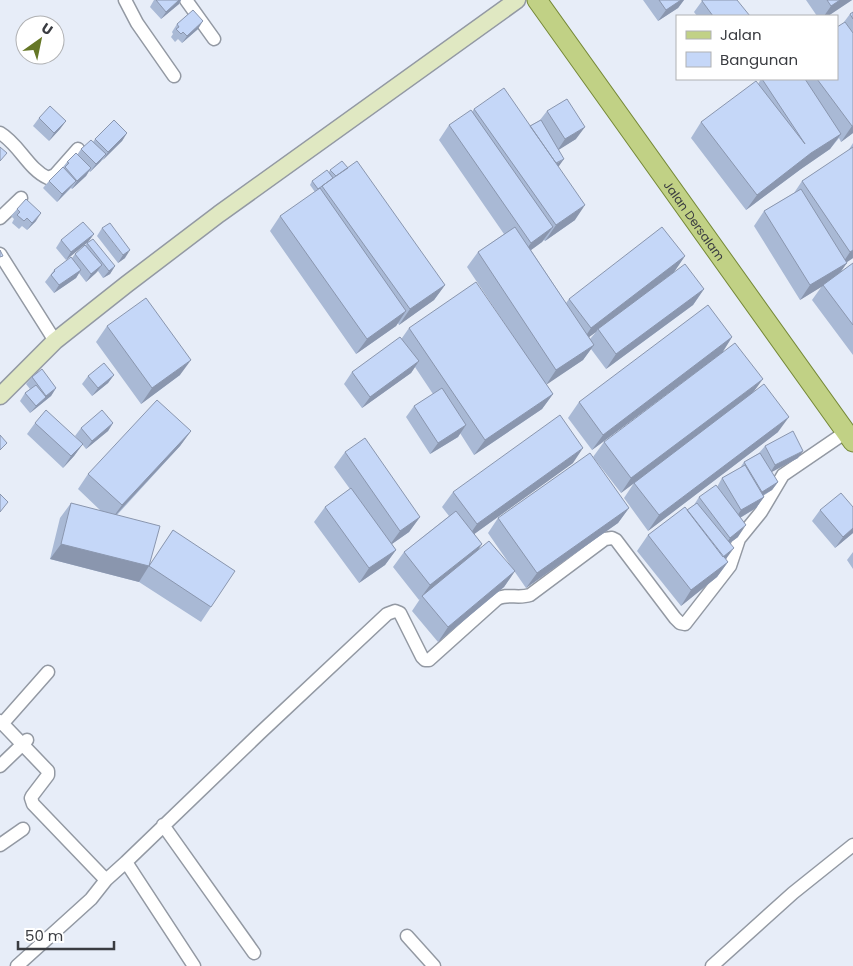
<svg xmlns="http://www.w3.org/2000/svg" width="853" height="966" viewBox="0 0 853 966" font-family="Poppins,sans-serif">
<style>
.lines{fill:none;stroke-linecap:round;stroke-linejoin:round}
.minor-casing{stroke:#9399a3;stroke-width:15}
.secondary-casing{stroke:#9399a3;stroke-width:19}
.primary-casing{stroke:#768938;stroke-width:21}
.minor{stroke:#fff;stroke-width:12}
.secondary{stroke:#e0e8c2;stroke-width:16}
.primary{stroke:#c1d185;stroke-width:19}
.wall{fill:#a9b9d5;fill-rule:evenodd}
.shaded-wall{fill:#8a96ae}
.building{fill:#c5d7f8;stroke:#8a96ae}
.labels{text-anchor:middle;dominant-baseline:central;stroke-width:4;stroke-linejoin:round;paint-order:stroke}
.street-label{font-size:12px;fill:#3a3c41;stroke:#fff}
</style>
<rect width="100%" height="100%" fill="#e7edf8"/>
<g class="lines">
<defs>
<path id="minor" d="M125 0 137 23 174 76
M186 0 214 39
M0 133C19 144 28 169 48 178L55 175 78 149
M0 218 21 198
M0 254 55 341
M0 721 48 771V775L32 796 31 798 33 804 106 880
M3 723 48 672
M0 766 27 740
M163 825 254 953
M0 845 23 829
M407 936 434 966
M17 966 91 899 106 880 126 862
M194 966 126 862 260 733 387 614 395 611 400 613 422 657 425 660H429L497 599C507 593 518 599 530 595L605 539 612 538 616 540 675 618 680 623 685 624 730 566 739 539 761 512 783 475 846 432
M712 966 793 893 853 845"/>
<path id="secondary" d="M0 396 55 341 127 284 219 214 517 0"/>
<g id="primary">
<path id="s1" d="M537 0 853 442"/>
</g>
</defs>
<!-- minor casing -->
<use href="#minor" class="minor-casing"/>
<!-- secondary casing -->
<use href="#secondary" class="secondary-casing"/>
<!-- primary casing -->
<use href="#primary" class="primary-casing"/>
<!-- minor -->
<use href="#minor" class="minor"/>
<!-- secondary -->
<use href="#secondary" class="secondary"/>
<!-- primary -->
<use href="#primary" class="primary"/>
</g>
<!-- wall -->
<path class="wall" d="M154 0H181L179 4 161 19 150 7Z
M643 0H684L678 8 658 21Z
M806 0H852L828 16H817Z
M702 1 750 16H697L694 12Z
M853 12V133L841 142 839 138 830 149 801 169 746 210 691 138 701 122 758 84 761 79H837L844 22 850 14Z
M177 24 198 29 182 43 178 39 175 42 171 37 173 34 172 32Z
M474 109 530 126 540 120 547 111 576 139 559 149 558 167 575 220 545 241 544 240 542 242 531 250 566 303 569 299 685 256 674 272 648 292 704 289 693 305 606 369 591 349 583 360 546 384 553 394 542 409 474 455 460 433 458 437 430 454 406 417 414 406 433 394 415 367 411 373 362 408 344 384 352 372 402 338 409 328 517 342 467 267 478 252 504 234 439 140 449 125 472 112ZM596 332 590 339 589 337Z
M39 118 66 121 60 129 49 141 33 126Z
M127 133 122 141 90 172 89 171 86 176 72 189 71 188 57 202 43 188 49 181 63 167 67 162 77 155 81 149 93 142 95 139Z
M853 143V258L847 262 840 273 853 263V355L812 300 822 286 800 300 754 226 764 211 794 193 802 181 848 151Z
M330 170 445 285 434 300 399 325 398 323 396 326 356 354 270 231 280 216 315 192 310 185 312 181 329 172Z
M17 209 36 221 27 230 22 226 19 229 12 223 14 219 11 216Z
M102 228 125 258 118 263 97 236Z
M94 234 88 242 66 260 56 248 61 240Z
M87 243 115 266 110 274 103 278 98 271 86 282 79 273 76 278 54 293 45 282 54 270 72 258 75 254 85 246Z
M107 326 180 375 141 404 96 342Z
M732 337 722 353 592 450 568 418 579 402Z
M114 375 108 383 92 396 82 384 88 376Z
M32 377 56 388 51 396 30 413 20 401 25 393 30 389 26 384Z
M752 393 778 432 648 531 624 498 634 483 666 459 621 493 593 457 604 442Z
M35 423 82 444 75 436 81 428 113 423 108 431 86 449 82 444 74 456 63 468 27 434Z
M191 431 180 446 117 515 150 565 173 530 211 607 201 622 139 582 50 559 60 518 71 503 101 511 78 489 88 474Z
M765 446 798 458 771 472 778 482 772 490 763 496 764 497 756 508 740 518 738 537 730 543 726 560 728 562 717 577 681 606 637 551 648 535 687 510 694 505 699 497 717 487 722 478 740 468 744 462 759 453Z
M345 452 420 517 409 532 392 544 396 550 385 565 359 583 314 522 325 507 350 489 334 467Z
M573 463 474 534 482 544 478 549 515 571 504 587 438 642 412 611 420 599 419 600 393 567 404 552 449 516 442 507 453 492Z
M629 508 618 523 526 588 488 533 498 518Z
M820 510 853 533 835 548 812 521Z
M853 552V569L847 560Z"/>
<!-- shaded-wall -->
<path class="shaded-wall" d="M179 0H181L179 4 161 19 166 12Z
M681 0H684L678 8 658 21 666 10Z
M840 0H852L828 16H824L831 6Z
M203 21 198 29 182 43 187 36Z
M66 121 60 129 49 141 54 133Z
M852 126H853V133L841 142Z
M585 127 576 139 557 151 565 139Z
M127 133 122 141 103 160 108 152Z
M841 134 830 149 801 169 746 210 757 195 811 153Z
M106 154 100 162 90 172 96 164Z
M564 159 559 166 545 175 551 167Z
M91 168 86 176 72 189 77 181Z
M76 181 70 188 57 202 62 194Z
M585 205 575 220 545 241 556 225Z
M41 213 36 221 27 230 32 223Z
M553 227 542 242 520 258 531 243Z
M94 234 88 242 66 260 71 252Z
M130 250 125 258 118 263 123 255Z
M853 250V258L844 264 847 263 836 278 800 300 810 285 840 267 850 252Z
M685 256 674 272 598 330V329L596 332 581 343 591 328Z
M102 265 96 273 86 282 91 274Z
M115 266 110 274 103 278 109 271Z
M81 270 76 278 54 293 59 285Z
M445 285 434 300 399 325 410 309Z
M704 289 693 305 606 369 616 354Z
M406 311 396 326 356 354 367 339Z
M732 337 722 353 592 450 603 435Z
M594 345 583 360 546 385 556 370Z
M191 360 180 375 141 404 152 388Z
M419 361 411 373 362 408 370 397Z
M114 375 108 383 92 396 98 388Z
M763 379 752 394 621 493 631 478Z
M56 388 51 396 30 413 36 406 45 398 46 396Z
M553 394 542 409 474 455 485 440Z
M789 417 778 432 648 531 659 515Z
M113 423 108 431 86 449 92 441Z
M466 425 458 437 430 454 438 443Z
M191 431 180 446 111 520 122 505Z
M83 444 74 456 63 468 71 456Z
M583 448 573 463 466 540 477 524Z
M803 451 798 458 770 473 775 465Z
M778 482 772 490 756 499 762 492Z
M764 497 756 508 733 522 741 510Z
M629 508 618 523 526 588 537 573Z
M420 517 409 532 389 546 400 531Z
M746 525 738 537 722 549 730 538Z
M853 528V533L835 548 843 537Z
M61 544 149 566 139 582 50 559Z
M482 544 472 559 422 596 419 600 430 585Z
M734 548 726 559 723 557Z
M396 550 385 565 359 583 369 568Z
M728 562 717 577 681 606 691 590Z
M515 571 504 587 438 642 448 627Z"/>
<!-- building -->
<path class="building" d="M156 0H179L166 12Z
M659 0H681L666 10Z
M702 0H737L750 16H713L702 1Z
M827 0H840L831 6Z
M193 10 203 21 187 36 183 32 181 34 176 29 179 27 177 24Z
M853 12V19L850 14Z
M845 22 853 33V126H852L817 79H837V27Z
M55 33 62 40 55 47Z
M762 79H805L841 134 811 153 757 195 701 122 756 81 805 144Z
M504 88 585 205 556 225 474 109Z
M567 99 585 127 565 139 547 111Z
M50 106 66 121 54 133 39 118Z
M471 110 553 227 531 243 449 125Z
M114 120 127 133 108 152 95 139Z
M541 120 564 159 556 163 530 126Z
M91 140 106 154 96 164 81 149Z
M0 147 7 153 0 161Z
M853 147V250L850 252 802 181Z
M76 153 91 168 77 181 65 167 69 163 67 162Z
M342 161 348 168 336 176 330 170Z
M357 161 445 285 410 309 322 186Z
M63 167 76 181 62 194 49 181Z
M327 170 333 178 318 189 312 181Z
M320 188 406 311 367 339 280 216Z
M801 189 847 263 810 285 764 211Z
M26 199 41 213 32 223 27 218 24 221 17 215 20 212 17 209Z
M83 222 94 234 71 252 61 240Z
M110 223 130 250 123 255 102 228Z
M515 227 594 345 556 370 478 252Z
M662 227 685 256 591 328 569 299Z
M93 239 115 266 109 271 87 243Z
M85 245 102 265 91 274 75 254Z
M0 250 3 256 0 257Z
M71 257 81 270 59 285 51 275 55 271 54 270Z
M853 263V325L823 285Z
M685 264 704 289 616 354 598 329Z
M476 282 553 394 485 440 409 328Z
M146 298 191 360 152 388 107 326Z
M708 305 732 337 603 435 579 402Z
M400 337 419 361 370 397 352 372Z
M735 343 763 379 631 478 604 442Z
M104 363 114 375 98 388 88 376Z
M42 369 56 388 46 396 32 377Z
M764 384 789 417 659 515 634 483Z
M36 385 46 397 36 406 25 393Z
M442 388 466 425 438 443 414 406Z
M157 400 191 431 122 505 88 474Z
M46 410 83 444 71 456 35 423Z
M102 410 113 423 92 441 81 428Z
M560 415 583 448 477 524 453 492Z
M793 431 803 451 775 465 765 446Z
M0 435 7 443 0 450Z
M365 438 420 517 400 531 345 452Z
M590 453 629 508 537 573 498 518Z
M760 453 778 482 762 492 744 462Z
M745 465 764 497 741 510 722 478Z
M716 485 746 525 730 538 699 497Z
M351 488 396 550 369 568 325 507Z
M841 493 853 507V528L843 537 820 510Z
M0 494 8 502 0 512Z
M71 503 160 526 149 566 61 544Z
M697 503 734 548 723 557 687 510Z
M685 507 728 562 691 590 648 535Z
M456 511 482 544 430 585 404 552Z
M173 530 235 571 211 607 149 566Z
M489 541 515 571 448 627 422 596Z"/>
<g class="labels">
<!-- street labels -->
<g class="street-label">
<text stroke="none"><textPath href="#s1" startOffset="271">Jalan Dersalam</textPath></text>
</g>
</g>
<!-- legend -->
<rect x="676" y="15" width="162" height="65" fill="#ffffff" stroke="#b0b1b3"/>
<rect x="686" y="31" width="25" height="8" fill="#c1d185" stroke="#b0b1b3"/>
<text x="720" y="40" font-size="15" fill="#3a3c41">Jalan</text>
<rect x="686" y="52" width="25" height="15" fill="#c5d7f8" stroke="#b0b1b3"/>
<text x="720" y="65" font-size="15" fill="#3a3c41">Bangunan</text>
<!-- north arrow -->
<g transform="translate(40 40) rotate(33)"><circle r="24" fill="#ffffff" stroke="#b0b1b3"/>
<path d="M0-4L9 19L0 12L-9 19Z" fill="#657726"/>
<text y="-8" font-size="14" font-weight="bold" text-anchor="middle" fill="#3a3c41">U</text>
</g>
<!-- scale -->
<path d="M18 941v8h96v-8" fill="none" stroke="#3a3c41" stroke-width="2.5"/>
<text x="25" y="941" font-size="15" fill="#3a3c41" stroke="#ffffff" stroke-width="4" paint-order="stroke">50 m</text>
</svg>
